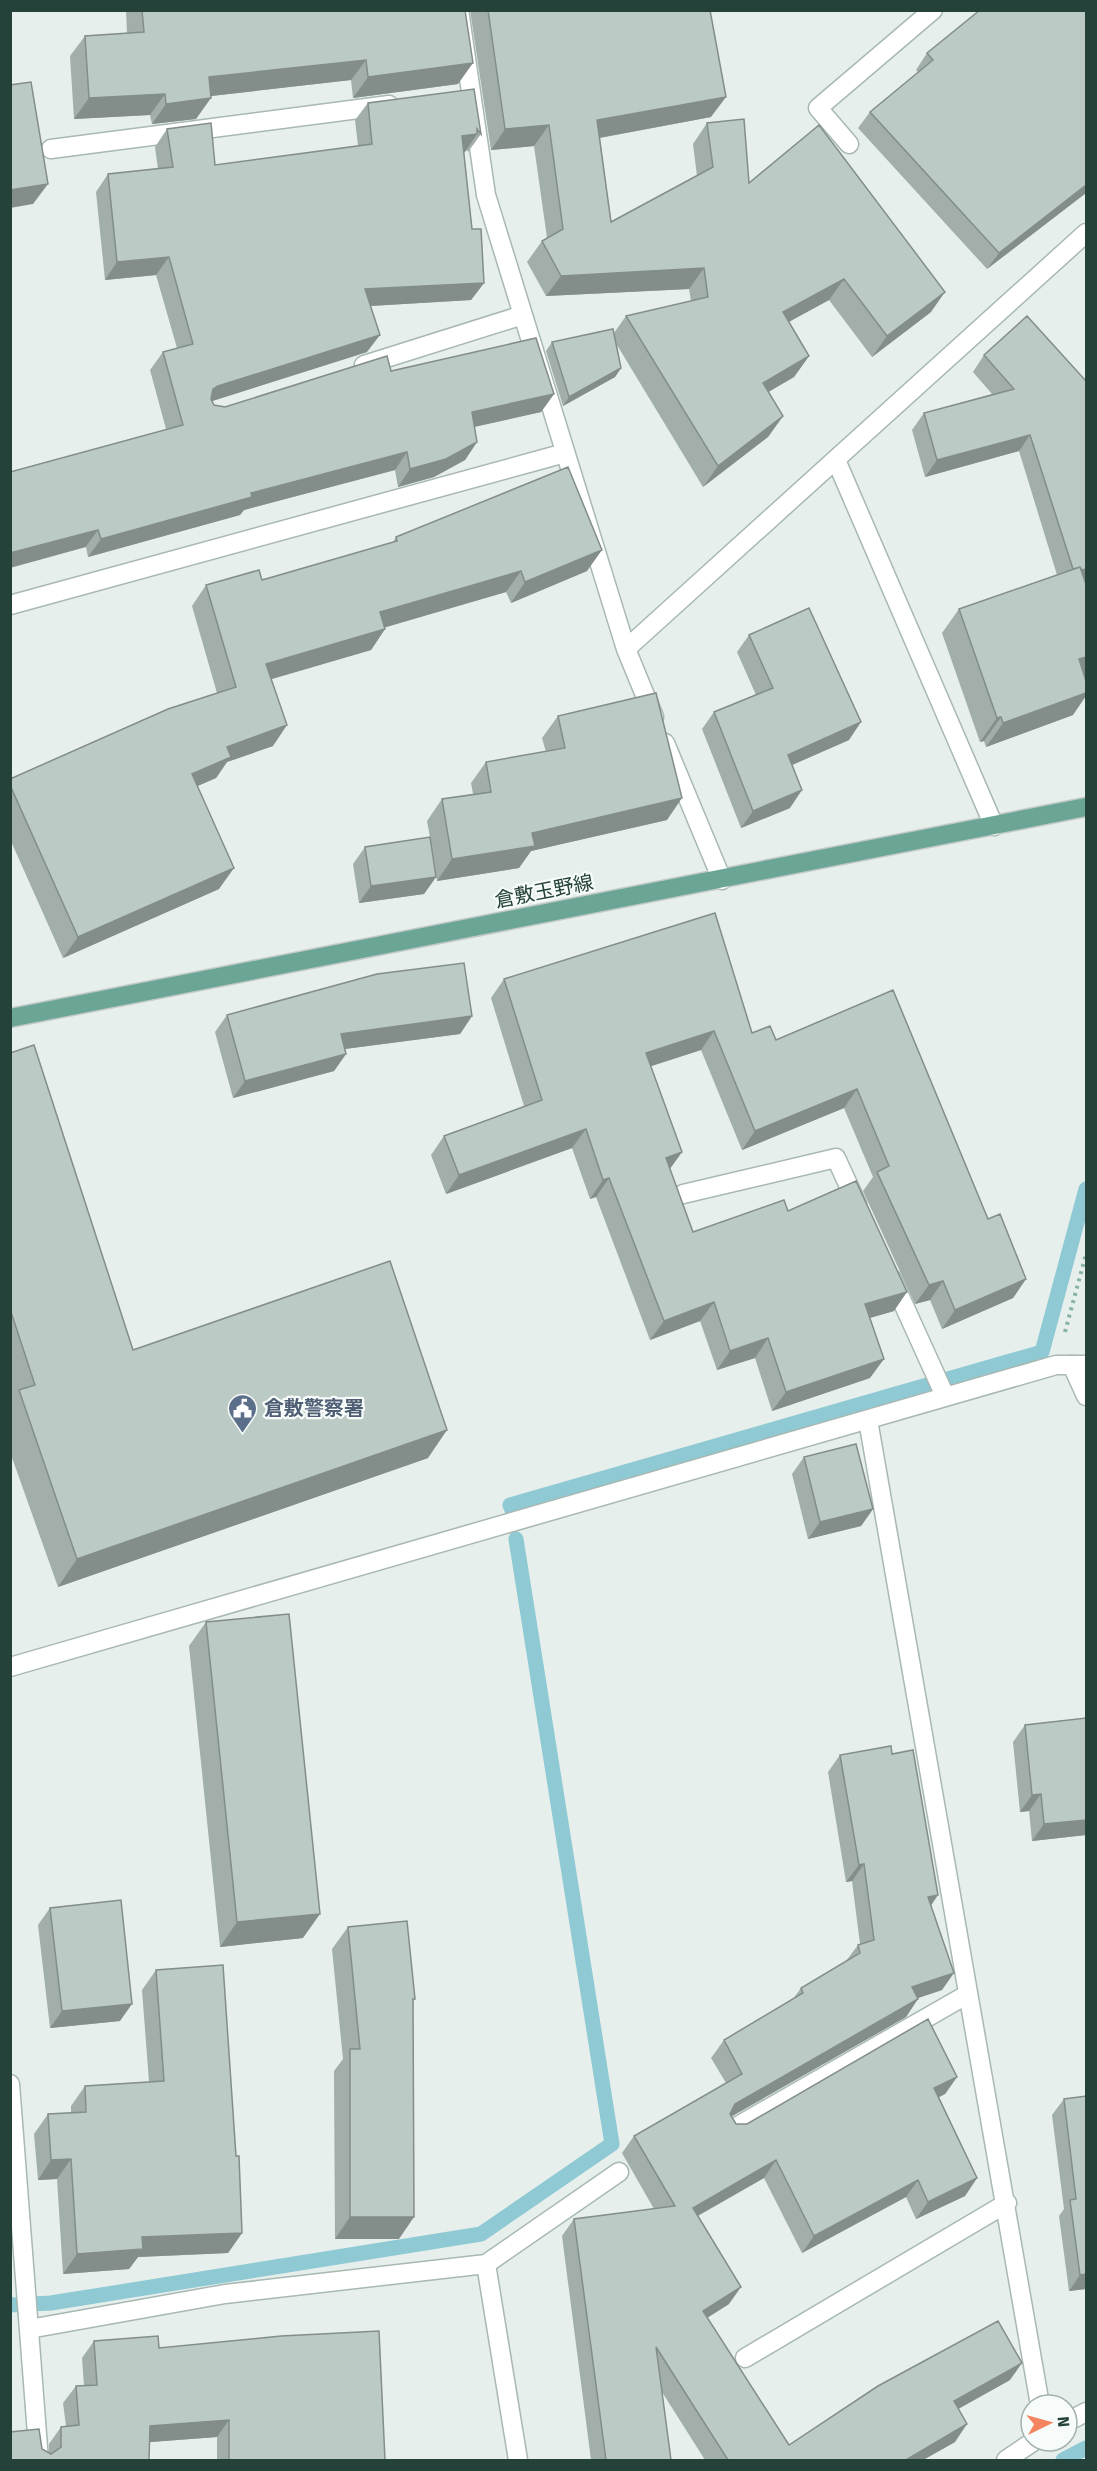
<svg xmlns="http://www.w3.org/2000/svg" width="1097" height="2471" viewBox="0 0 1097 2471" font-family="'Fira Sans','Noto Sans JP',sans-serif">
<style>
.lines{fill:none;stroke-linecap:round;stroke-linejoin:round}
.stream{stroke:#8ec9d4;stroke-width:15}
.lane-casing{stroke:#a8b8b2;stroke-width:21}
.street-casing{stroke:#a8b8b2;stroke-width:21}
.primary-casing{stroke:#c2cac8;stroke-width:21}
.path{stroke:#86b3a5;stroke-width:4;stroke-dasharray:3 4.5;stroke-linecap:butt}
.lane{stroke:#fff;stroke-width:18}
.street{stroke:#fff;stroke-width:18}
.primary{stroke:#6aa596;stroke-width:18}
.wall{fill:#a1aea9}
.shaded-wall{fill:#838d89}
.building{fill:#bbcac4;stroke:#838d89;stroke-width:1.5}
.labels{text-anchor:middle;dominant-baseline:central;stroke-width:4.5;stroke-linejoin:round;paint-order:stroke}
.street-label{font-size:20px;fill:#24423a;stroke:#f7fbf9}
.service-label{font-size:20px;font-weight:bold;fill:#4e5e75;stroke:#f7fbf9;text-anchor:start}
</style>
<rect width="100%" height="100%" fill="#e6efeb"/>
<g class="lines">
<!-- stream -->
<path class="stream" d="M512 1510 510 1505 1042 1352 1086 1189
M10 2305 51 2303 481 2234 612 2144 516 1539
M1063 2460 1086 2448"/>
<defs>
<path id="lane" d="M1072 1365 1086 1396
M486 2264 518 2460"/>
<path id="street" d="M459 10 486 195 626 649 654 717
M849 144 818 108 933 10
M51 149 389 105
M364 365 523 315
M836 460 994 826
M10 605 565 453
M626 649 1086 233
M665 743 722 880
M683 1194 836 1158 857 1204
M892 1279 945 1396
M868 1420 1040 2405
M10 1667 1056 1365H1086
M10 2084 39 2460
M729 2131 968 1994
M29 2329 225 2294 486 2264 619 2172
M745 2358 1007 2203
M1067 2422 1086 2412
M1006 2460 1034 2441"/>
<path id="primary" d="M10 1018 1086 807"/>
</defs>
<!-- lane casing -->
<use href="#lane" class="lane-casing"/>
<!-- street casing -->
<use href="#street" class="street-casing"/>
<!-- primary casing -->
<use href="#primary" class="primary-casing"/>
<!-- path -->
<path class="path" d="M1065 1332 1086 1254"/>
<!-- lane -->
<use href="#lane" class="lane"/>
<!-- street -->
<use href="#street" class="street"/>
<!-- primary -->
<use href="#primary" class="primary"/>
</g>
<!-- wall -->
<path class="wall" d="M126 10H465L458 84 353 98 351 80 210 96 196 119 152 124 150 115 74 119 70 56 85 36 127 33Z
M470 10H710L711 117 600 138 611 222 697 176 693 144 707 123 749 183 931 312 872 357 829 300 789 322 809 356 794 377 768 392 783 416 768 437 703 487 617 345 621 368 615 377 563 406 546 351 552 342 614 333 626 316 691 301 689 289 546 296 527 262 542 241 547 238 534 146 491 150Z
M927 53 1086 193 987 269 858 128 870 112 918 72 916 70Z
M474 89 481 134 468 152 467 150 464 152 472 229 484 283 471 300 370 306 367 352 212 401 214 405 225 407 391 371 554 394 541 412 474 427 477 442 465 460 434 477 398 487 395 470 244 510 240 515 88 557 86 547 166 429 150 370 163 352 177 348 156 275 105 280 96 192 108 174 158 169 155 147 167 129 215 165 358 146 355 120 368 103Z
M984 355 1086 381V582L1085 675 1073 715 986 747 984 741 980 742 942 633 959 609 1057 575 1019 451 925 477 912 430 924 413 992 394 973 372Z
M396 537 587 571 511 603 506 592 385 627V629L371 650 271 679 273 746 227 762 216 778 197 786 219 889 63 958 10 839V779L217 693 192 606 206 585 262 580 393 542Z
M749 635 849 740 792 765 790 808 741 828 702 729 714 712 756 695 737 652Z
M558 716 667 820 531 851 519 868 437 881 432 847 436 877 424 894 359 903 353 864 365 847 430 837 427 821 442 799 473 794 471 783 486 762 546 752 542 738Z
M504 979 752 1033 776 1040 893 990 988 1219 1026 1279 1013 1298 942 1329 930 1300 915 1304 863 1191 873 1177 844 1108 742 1150 701 1050 651 1066 682 1152 670 1169 693 1232 788 1211 894 1311 870 1318V1378L772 1411 755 1358 717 1370 700 1321 650 1340 596 1197 590 1199 572 1148 446 1194 431 1155 444 1136 524 1106 491 998Z
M227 1015 472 1016 460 1034 345 1049 346 1054 334 1071 233 1098 215 1032Z
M10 1053 133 1350 428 1458 58 1587 10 1452V1402L12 1400 10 1397Z
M804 1457 873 1509 861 1526 808 1539 792 1474Z
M206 1622 303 1938 220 1947 189 1646Z
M1086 1718V1835L1032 1841 1029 1811 1020 1812 1013 1742 1025 1725Z
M840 1755 931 1906 942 1990 918 1998 906 2017 731 2117 736 2124H747L957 2077 945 2094 939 2097 977 2178 965 2196 916 2219 906 2197 802 2253 764 2178 698 2216 729 2304 707 2318 789 2445 1010 2380 958 2409 955 2442 923 2460H705L662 2392 671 2460H591L562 2236 574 2219 654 2209 622 2153 634 2136 726 2083 711 2058 724 2040 793 1999 801 1988 846 1961 858 1945 860 1944 852 1881 846 1882 828 1772Z
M50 1908 120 2021 50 2028 38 1925Z
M348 1927 415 1999 413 2002 399 2239H335L334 2071 343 2059 332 1949Z
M156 1970 242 2233 228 2253 138 2257 129 2269 63 2274 57 2179 38 2180 34 2134 48 2114 71 2113V2106L85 2086 149 2082 142 1990Z
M1086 2096V2289L1069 2291 1059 2216 1064 2209 1052 2115 1064 2099Z
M94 2341 159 2348 385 2460H217V2437L150 2442 10 2460 42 2449 49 2453V2444L61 2427 66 2426 63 2403 76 2386H84L82 2358Z"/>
<!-- shaded-wall -->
<path class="shaded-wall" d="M366 60 351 80 194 98 209 77Z
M473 63 458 84 353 98 368 77Z
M165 94 150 115 74 119 89 98Z
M726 97 711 117 582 141 597 120Z
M211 98 196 119 152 124 166 104Z
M549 125 534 146 491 150 505 129Z
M477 134 465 152 450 154 462 136Z
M48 184 33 204 10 208V190Z
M1086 185V193L987 269 999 253Z
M169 257 156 275 105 280 117 262Z
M704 268 689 289 546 296 561 276Z
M844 279 829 300 768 333 783 312Z
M484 283 471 300 353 307 365 289Z
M945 292 931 312 872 357 887 336Z
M380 335 367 352 206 403 213 389 218 386Z
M809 356 794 377 748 404 763 383Z
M621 368 615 377 563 406 569 397Z
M554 394 541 412 460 430 472 412Z
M783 416 768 437 703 487 718 466Z
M1030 435 1019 451 925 477 937 460Z
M477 442 465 460 434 477 398 487 410 469Z
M407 452 395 470 244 510 240 515 88 557 101 539 251 493Z
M98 530 86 547 10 568V553Z
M602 550 587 571 511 603 525 582Z
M1086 569V582L1062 590 1074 573Z
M521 571 506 592 366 633 380 612Z
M385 629 371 650 251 685 266 664Z
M1086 657V675L1062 683 1079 659Z
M1086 693V696L1073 715 986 747 1003 723Z
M1001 717 984 741 980 742 997 718Z
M861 722 849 740 776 772 788 755Z
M287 725 273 746 227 762 216 778 177 795 192 774 227 747Z
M802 790 790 808 741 828 753 811Z
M682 798 667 820 531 851 519 868 437 881 452 859 532 833Z
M234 868 219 889 63 958 78 937Z
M436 877 424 894 359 903 371 886Z
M472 1016 460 1034 329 1051 341 1034Z
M714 1031 701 1050 633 1072 646 1053Z
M346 1054 334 1071 233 1098 245 1081Z
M857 1089 844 1108 742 1150 755 1131Z
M586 1129 572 1148 446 1194 459 1175Z
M682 1152 668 1171 666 1158Z
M609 1178 596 1197 590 1199 603 1180Z
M1026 1279 1013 1298 942 1329 955 1310Z
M943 1281 930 1300 915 1304 929 1285Z
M907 1292 894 1311 852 1323 865 1304Z
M714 1302 700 1321 650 1340 664 1321Z
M768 1338 755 1358 717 1370 730 1351Z
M884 1359 870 1378 772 1411 786 1392Z
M447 1430 428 1458 58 1587 77 1559Z
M873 1509 861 1526 808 1539 820 1522Z
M1041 1794 1029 1811 1020 1812 1032 1795Z
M1086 1820V1835L1032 1841 1044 1824Z
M864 1864 852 1881 846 1882 859 1865Z
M938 1895 926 1913 928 1897Z
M320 1914 303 1938 220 1947 237 1922Z
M954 1973 942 1990 900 2004 912 1987Z
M918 1999 906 2017 723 2121 735 2104Z
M132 2004 120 2021 50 2028 62 2011Z
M957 2077 945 2094 922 2106 934 2088Z
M71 2159 57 2179 38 2180 51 2160Z
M776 2160 764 2178 681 2225 693 2208Z
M977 2178 965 2196 916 2219 928 2202Z
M918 2180 906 2197 802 2253 814 2236Z
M350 2217H414L399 2239H335Z
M242 2233 228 2253 138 2257 129 2269 63 2274 77 2254 142 2237Z
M1086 2274V2289L1069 2291 1080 2275Z
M741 2287 729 2304 691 2328 703 2311Z
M1022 2363 1010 2380 942 2418 954 2401Z
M229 2420 217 2437 138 2443 150 2426Z
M967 2424 955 2442 923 2460H906Z"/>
<!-- building -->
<path class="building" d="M142 10H465L473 63 368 77 366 60 209 77 211 98 166 104 165 94 89 98 85 36 144 32Z
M488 10H710L726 97 597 120 611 222 713 167 707 123 744 119 749 183 819 125 945 292 887 336 844 279 783 312 809 356 763 383 783 416 718 466 626 316 708 297 704 268 561 276 542 241 563 229 549 125 505 129Z
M980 10H1086V185L999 253 870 112 933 60 927 53Z
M31 82 48 184 10 190V85Z
M474 89 481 134 477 129V134L462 136 472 229H481L484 283 365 289 380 335 218 386 213 389 211 399 214 405 225 407 387 356 391 371 536 338 554 394 472 412 477 442 446 459 410 469 407 452 251 493 252 497 101 539 98 530 10 553V472L183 425 163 352 193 344 169 257 117 262 108 174 173 167 167 129 211 123 215 165 372 144 368 103Z
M1027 316 1086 381V569L1082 570 1080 567 1073 569 1030 435 937 460 924 413 1014 389 984 355Z
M613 329 621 368 569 397 552 342Z
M568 467 602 550 525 582 521 571 380 612 385 629 266 664 287 725 227 747 231 757 192 774 234 868 78 937 10 785V779L168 709 236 687 206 585 259 570 262 580 397 541 396 537Z
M1080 567 1086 584V657L1079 659 1086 681V693L1003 723 1001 717 997 718 959 609Z
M809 608 861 722 788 755 802 790 753 811 714 712 773 688 749 635Z
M656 693 682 798 532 833 535 846 452 859 442 799 491 792 486 762 565 748 558 716Z
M430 837 436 877 371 886 365 847Z
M715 913 752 1033 770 1026 776 1040 893 990 988 1219 1000 1214 1026 1279 955 1310 943 1281 929 1285 877 1172 889 1166 857 1089 755 1131 714 1031 646 1053 682 1152 666 1158 693 1232 784 1200 788 1211 856 1181 907 1292 865 1304 884 1359 786 1392 768 1338 730 1351 714 1302 664 1321 609 1178 603 1180 586 1129 459 1175 444 1136 542 1100 504 979Z
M464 963 472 1016 341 1034 346 1054 245 1081 227 1015 377 974Z
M34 1045 133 1350 390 1261 447 1430 77 1559 19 1390 35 1385 10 1309V1053Z
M856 1444 873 1509 820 1522 804 1457Z
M289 1614 320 1914 237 1922 206 1622Z
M1086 1718V1820L1044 1824 1041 1794 1032 1795 1025 1725Z
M891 1746 892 1754 913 1750 938 1895 928 1897 954 1973 912 1987 918 1999 735 2104 730 2114 736 2124H747L928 2019 957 2077 934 2088 977 2178 928 2202 918 2180 814 2236 776 2160 693 2208 741 2287 703 2311 789 2445 878 2386 998 2321 1022 2363 954 2401 967 2424 906 2460H728L656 2347 671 2460H606L574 2219 675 2206 634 2136 742 2074 724 2040 803 1993 801 1988 860 1953 858 1945 874 1940 864 1864 859 1865 840 1755Z
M121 1900 132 2004 62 2011 50 1908Z
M407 1921 415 1999H413L414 2217H350V2049H360L348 1927Z
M223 1965 236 2156H239L242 2233 142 2237 143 2249 77 2254 71 2159 51 2160 48 2114 86 2112 85 2086 164 2081 156 1970Z
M1086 2096V2274L1080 2275 1070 2200 1076 2199 1064 2099Z
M379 2331 385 2460H229V2420L150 2426 149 2460H10V2432L39 2429 42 2449 51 2454 61 2447V2427L79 2425 76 2386 97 2385 94 2341 158 2336 159 2348 281 2336Z"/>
<!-- icons -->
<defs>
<symbol id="civic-pin" viewBox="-11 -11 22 30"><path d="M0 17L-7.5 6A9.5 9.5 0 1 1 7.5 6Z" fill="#5c6f8a" stroke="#f7fbf9"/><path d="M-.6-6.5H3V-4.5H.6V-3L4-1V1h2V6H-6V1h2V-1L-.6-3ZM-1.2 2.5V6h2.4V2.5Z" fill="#fff"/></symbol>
</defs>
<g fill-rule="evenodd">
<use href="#civic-pin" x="226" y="1392" width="33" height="45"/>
</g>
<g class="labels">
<!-- street labels -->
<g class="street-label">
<text transform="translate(544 891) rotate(-11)">倉敷玉野線</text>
</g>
<!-- service labels -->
<g class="service-label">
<text x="264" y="1408">倉敷警察署</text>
</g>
</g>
<!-- border -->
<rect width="1097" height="2471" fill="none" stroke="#24423a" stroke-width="24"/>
<!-- north arrow -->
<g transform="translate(1049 2423) rotate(85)"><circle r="28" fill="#f7fbf9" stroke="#a3b1ad" stroke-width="1.5"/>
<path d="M0-4.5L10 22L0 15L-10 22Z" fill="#f4845f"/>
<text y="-9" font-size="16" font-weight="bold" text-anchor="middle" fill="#24423a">N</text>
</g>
</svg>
